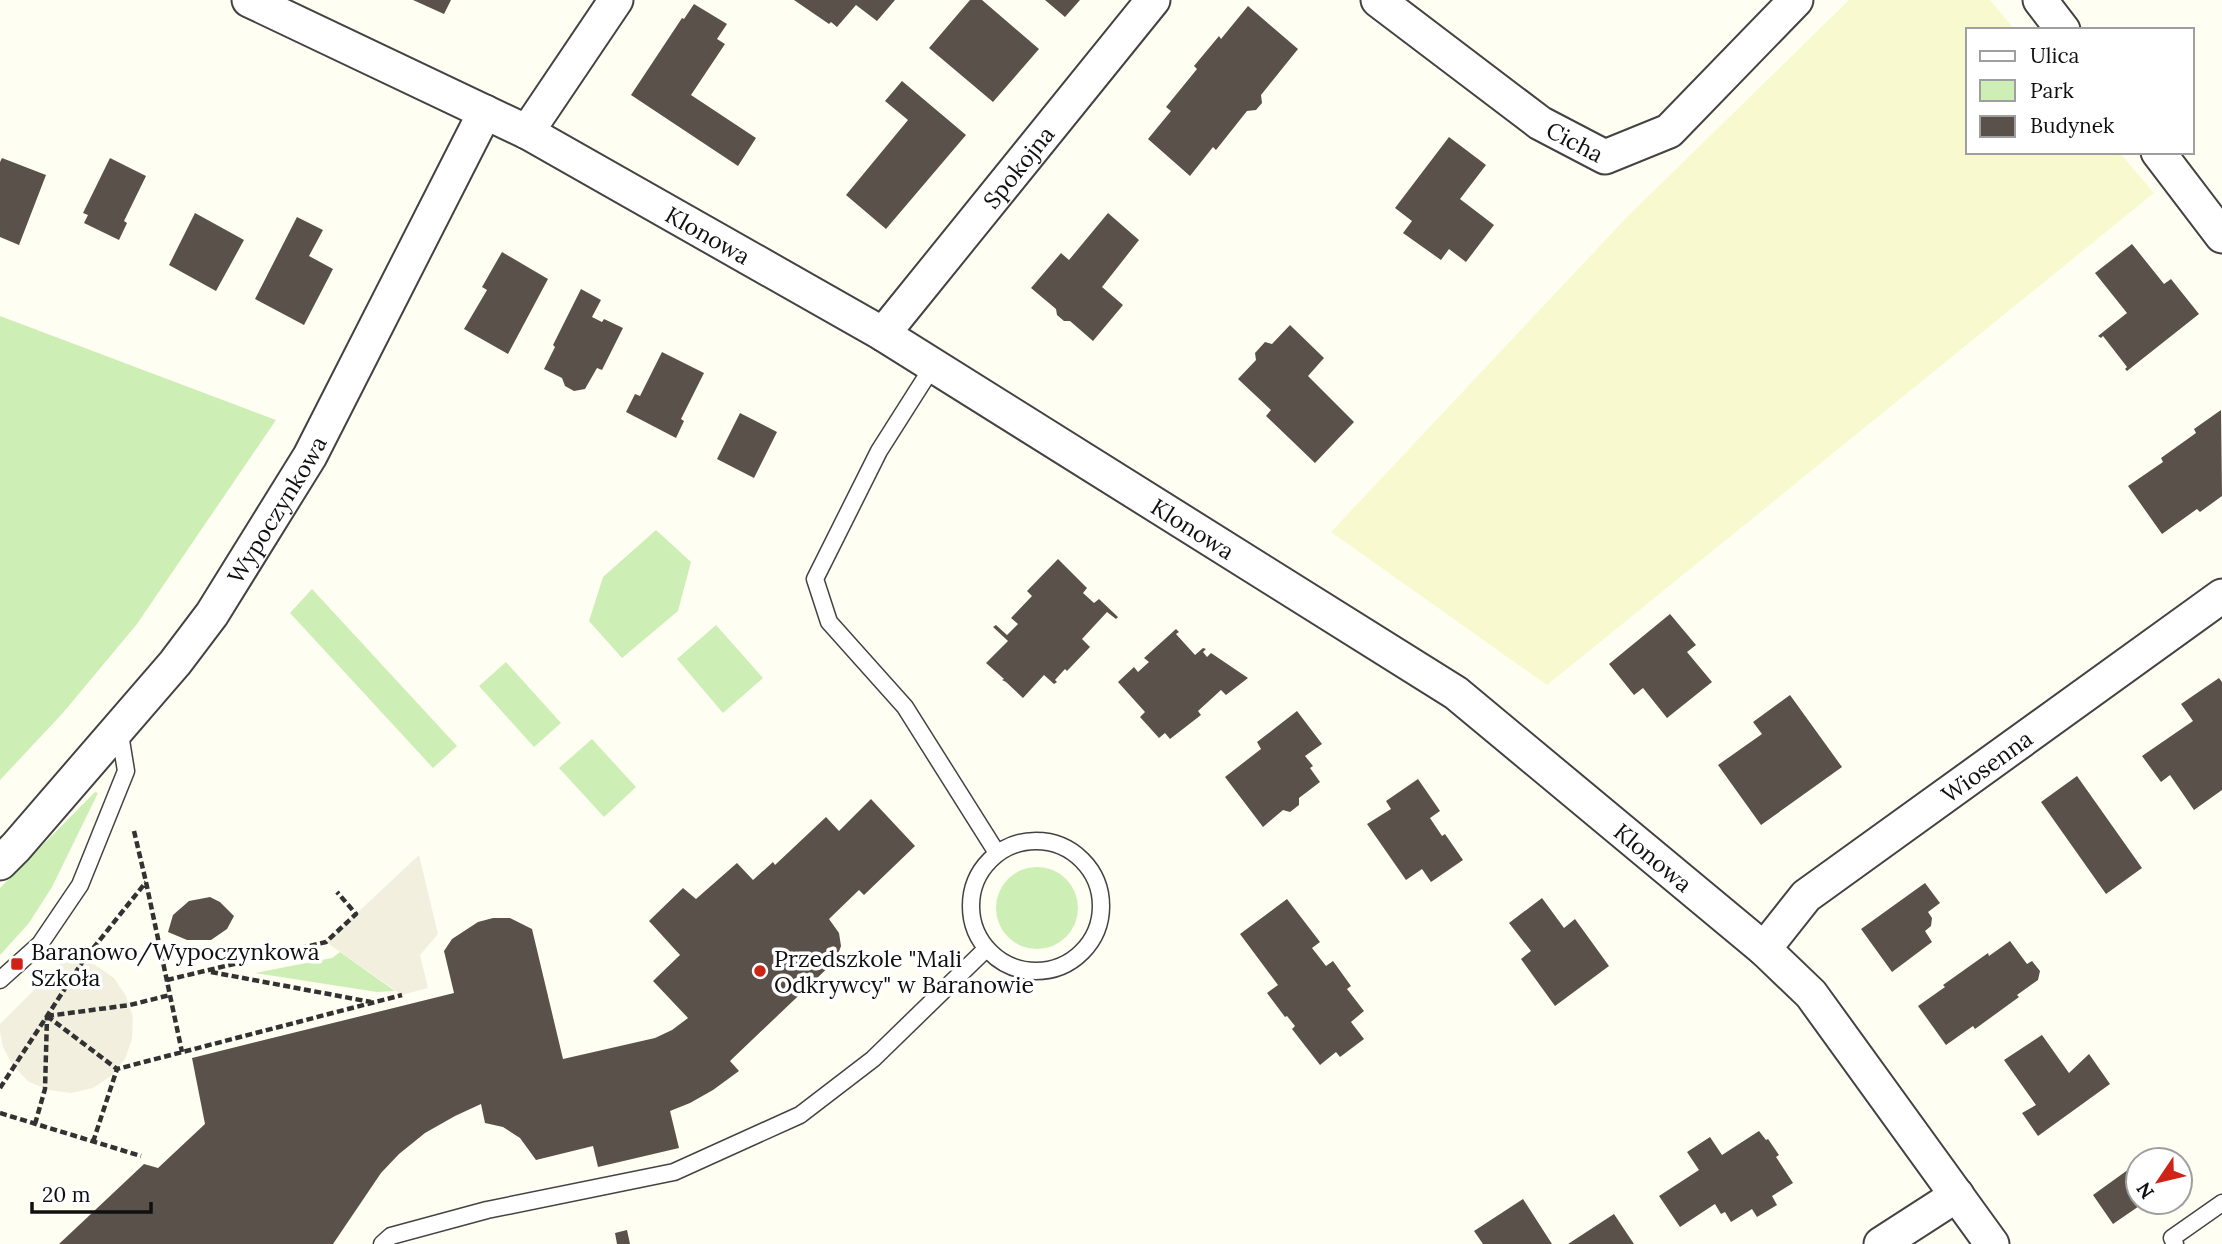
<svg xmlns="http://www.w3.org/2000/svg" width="2222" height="1244" viewBox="0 0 2222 1244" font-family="Lora,serif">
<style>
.farmland{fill:#f8f9ce}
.green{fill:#cdefb6}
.plaza{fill:#f2efdf}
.building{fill:#5a524a}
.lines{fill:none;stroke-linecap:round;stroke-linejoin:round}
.lane-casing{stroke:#434343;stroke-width:19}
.street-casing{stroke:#434343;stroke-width:37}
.path{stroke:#323232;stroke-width:4.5;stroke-dasharray:7 3.5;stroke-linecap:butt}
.lane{stroke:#fff;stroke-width:16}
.street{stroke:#fff;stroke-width:33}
.poi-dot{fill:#d02317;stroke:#fff;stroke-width:2.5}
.labels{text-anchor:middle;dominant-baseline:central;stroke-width:7;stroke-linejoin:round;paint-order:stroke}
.street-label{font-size:23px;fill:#101010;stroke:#fff}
.poi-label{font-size:23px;fill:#101010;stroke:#fff;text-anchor:start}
</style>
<rect width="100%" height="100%" fill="#fffef2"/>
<!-- farmland -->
<path class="farmland" d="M1849 0H1990L2015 30H1968V152H2119L2154 193 1547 685 1331 532 1627 217Z"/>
<!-- green -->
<path class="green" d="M0 316 276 420 137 624 62 714 0 780Z
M656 530 691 562 678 611 622 658 589 621 603 577Z
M312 589 457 746 433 768 290 613Z
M716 625 763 678 723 713 677 659Z
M506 662 561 723 534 747 479 686Z
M592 739 636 787 604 817 559 768Z
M95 792 98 793 52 887 29 923 0 955V888Z
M996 908a41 41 0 1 1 82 0a41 41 0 1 1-82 0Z
M340 952 395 991 377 992 255 973 332 958Z"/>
<!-- plaza -->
<path class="plaza" d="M419 855 438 934 420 955 428 988 402 995 326 942Z
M68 956 95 965 114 978 126 996 133 1017 132 1039 125 1059 111 1076 93 1088 71 1093 49 1090 29 1082 13 1066 3 1047 0 1032V1024Z"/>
<!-- building -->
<path class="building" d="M413 0H451L444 14Z
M794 0H895L877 21 856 5 837 27 831 22 829 24Z
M970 0H982L1039 49 993 102 929 48Z
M1045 0H1080L1065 17Z
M694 4 727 24 717 39 725 44 691 95 756 138 738 166 631 95 682 18 684 19Z
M1248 6 1298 49 1261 95 1262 103 1256 110 1247 111 1216 150 1213 147 1190 176 1148 139 1171 111 1166 107 1197 69 1194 66 1219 36 1221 39Z
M902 81 966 135 886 229 846 195 908 120 885 101Z
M1449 137 1486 165 1460 199 1494 225 1466 262 1449 249 1441 260 1403 233 1412 221 1395 208Z
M2 158 46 175 19 245 0 237V162Z
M110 158 146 176 124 221 127 223 119 240 84 223 88 215 83 213Z
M195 213 244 240 216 291 169 265Z
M1108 213 1139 240 1102 287 1123 305 1093 341 1070 321H1064L1057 315 1056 309 1031 288 1061 253 1069 260Z
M297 217 323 230 309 256 333 269 304 325 255 299Z
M2132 244 2164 284 2171 279 2199 314 2127 371 2125 369 2127 367 2103 336 2101 338 2098 336 2127 313 2095 273Z
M502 252 548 279 508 354 464 329 487 290 482 287Z
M581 289 601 300 592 317 602 322 604 319 623 328 602 370 597 368 585 389 574 391 565 386 562 378 544 369 555 347 553 345Z
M1290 325 1324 358 1308 376 1354 422 1315 463 1266 416 1271 410 1238 379 1256 360 1255 353 1265 342 1272 344Z
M662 352 704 373 681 419 684 421 676 438 626 412 635 394 640 396Z
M2221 410 2222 496 2200 512 2197 509 2162 534 2128 486 2163 462 2161 458 2196 433 2194 429Z
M740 413 777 432 754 478 717 459Z
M1058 559 1087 588 1083 593 1094 603 1099 599 1118 617 1116 619 1107 612 1082 639 1090 647 1067 671 1065 669 1055 680 1057 682 1054 684 1044 675 1023 698 1006 682 1002 680 1004 679 986 663 1008 641 993 627 996 625 1007 635 1018 624 1011 618 1032 596 1027 591Z
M1670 614 1696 645 1687 652 1712 682 1667 718 1643 688 1634 695 1609 664Z
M1176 629 1179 632 1176 634 1195 655 1203 648 1206 649 1203 652 1207 657 1211 653 1248 678 1226 695 1221 690 1198 711 1201 715 1170 739 1165 733 1159 738 1140 717 1145 712 1118 682 1134 667 1138 672 1149 662 1144 658Z
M2219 678 2222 682V790L2194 810 2170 775 2161 782 2142 756 2193 721 2181 704Z
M1790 695 1842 767 1761 825 1718 765 1762 734 1753 722Z
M1297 711 1322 744 1305 756 1313 766 1310 768 1320 782 1299 798V805L1290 812 1283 810 1263 827 1225 777 1261 749 1257 742Z
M2077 776 2142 868 2106 894 2041 802Z
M1418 779 1440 811 1430 818 1442 836 1445 834 1463 860 1431 882 1422 869 1406 880 1367 824 1391 809 1386 801Z
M871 799 915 846 864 895 859 890 829 919 839 933 841 946 836 960 730 1061 739 1071 713 1090 690 1103 670 1111 679 1148 598 1167 593 1146 536 1160 520 1138 503 1127 485 1123 481 1104 455 1116 425 1133 399 1154 381 1173 333 1244H59L144 1164 158 1168 205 1124 192 1058 454 993 444 951 452 939 478 922 493 918H510L532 929 563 1059 655 1038 672 1030 688 1018 653 981 680 955 649 921 683 888 696 899 737 863 753 880 773 862 775 865 826 817 839 831Z
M1925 883 1940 903 1928 912 1932 918 1931 926 1925 931 1932 942 1892 972 1861 929Z
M210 897 220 902 234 916 227 929 211 940H187L168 932 173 915 189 901Z
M1542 898 1564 928 1575 919 1609 966 1555 1006 1521 959 1531 951 1509 923Z
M1287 899 1320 942 1312 948 1326 966 1333 961 1351 986 1347 989 1364 1011 1351 1022 1364 1039 1340 1057 1336 1052 1320 1065 1292 1029 1295 1026 1287 1016 1285 1017 1267 993 1278 985 1240 934Z
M2010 941 2027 964 2032 961 2040 971 2038 980 2017 995 2019 997 1975 1029 1973 1026 1946 1045 1918 1006 1945 987 1943 985 1988 953 1989 956Z
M2042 1035 2069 1073 2089 1054 2110 1084 2038 1136 2022 1113 2036 1105 2004 1060Z
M1759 1131 1766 1140 1768 1139 1779 1155 1776 1157 1793 1183 1772 1196 1777 1205 1757 1217 1752 1209 1731 1222 1725 1212 1721 1214 1715 1204 1680 1227 1659 1196 1699 1170 1687 1152 1710 1137 1722 1155Z
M2136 1164 2138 1202H2145L2113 1224 2093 1195Z
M1523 1199 1552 1244H1483L1474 1231Z
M1614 1214 1634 1244H1568Z
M627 1230 630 1244H617L615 1233Z"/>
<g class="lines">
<defs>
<path id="lane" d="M933 366 879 451 815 579 829 622 905 707 997 853
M971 906a65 65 0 1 1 130 0a65 65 0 1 1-130 0Z
M0 980 40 944 80 885 126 771 119 728
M382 1244 391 1236 487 1210 674 1172 800 1115 873 1059 986 949
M2175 1244 2172 1238 2222 1203"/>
<g id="street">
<path id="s1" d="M249 0 527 132 883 334 1456 693 1764 949 1811 994 1992 1244"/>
<path id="s2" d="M1378 0 1540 123 1605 157 1669 131 1796 0"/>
<path d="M2040 0 2063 30"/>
<path d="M527 132 616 0"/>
<path d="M2158 152 2222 236"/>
<path id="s3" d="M883 334 1153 0"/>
<path id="s4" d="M0 863 16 847 175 663 212 614 310 456 485 112"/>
<path id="s5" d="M1764 949 1806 896 2222 596"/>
<path d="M1881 1244 1957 1195"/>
</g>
</defs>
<!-- lane casing -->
<use href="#lane" class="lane-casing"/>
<!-- street casing -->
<use href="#street" class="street-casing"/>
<!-- path -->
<path class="path" d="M134 831 146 882 182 1052
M211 972 371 1002
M167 980 326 942 356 914 337 892
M47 1016 117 1069 402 995
M47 1016 130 1005 170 995
M0 1088 83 961 146 882
M0 1113 141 1156
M35 1124 45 1089 47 1017
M93 1142 117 1069"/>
<!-- lane -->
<use href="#lane" class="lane"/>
<!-- street -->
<use href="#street" class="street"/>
</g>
<!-- markers -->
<g class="poi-dot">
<rect x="10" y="957" width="14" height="14" rx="3.5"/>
<circle cx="760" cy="971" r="7"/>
</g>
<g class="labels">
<!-- street labels -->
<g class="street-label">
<text stroke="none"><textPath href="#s2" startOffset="243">Cicha</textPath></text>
<text stroke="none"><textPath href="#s3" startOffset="215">Spokojna</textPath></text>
<text stroke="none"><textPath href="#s1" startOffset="516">Klonowa</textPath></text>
<text stroke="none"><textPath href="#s4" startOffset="450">Wypoczynkowa</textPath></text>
<text stroke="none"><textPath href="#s1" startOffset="1083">Klonowa</textPath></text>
<text stroke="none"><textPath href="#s5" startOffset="290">Wiosenna</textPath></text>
<text stroke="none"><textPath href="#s1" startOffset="1650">Klonowa</textPath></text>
</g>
<!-- poi labels -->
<g class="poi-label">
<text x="31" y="951">Baranowo/Wypoczynkowa<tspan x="31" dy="26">Szkoła</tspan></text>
<text x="774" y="958">Przedszkole "Mali<tspan x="774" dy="26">Odkrywcy" w Baranowie</tspan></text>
</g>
</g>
<!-- legend -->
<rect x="1966" y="28" width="228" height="126" fill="#ffffff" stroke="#9f9f9f" stroke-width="2"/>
<rect x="1980" y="51" width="35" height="10" fill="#ffffff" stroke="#9f9f9f" stroke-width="2"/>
<text x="2030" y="63" font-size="21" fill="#101010">Ulica</text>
<rect x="1980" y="80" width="35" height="21" fill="#cdefb6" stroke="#9f9f9f" stroke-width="2"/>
<text x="2030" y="98" font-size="21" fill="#101010">Park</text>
<rect x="1980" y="116" width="35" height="21" fill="#5a524a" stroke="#9f9f9f" stroke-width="2"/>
<text x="2030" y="133" font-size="21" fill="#101010">Budynek</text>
<!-- north arrow -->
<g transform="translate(2159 1181) rotate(235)"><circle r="33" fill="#ffffff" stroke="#9f9f9f" stroke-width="2"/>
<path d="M0-5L12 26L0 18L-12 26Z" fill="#d02317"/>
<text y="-10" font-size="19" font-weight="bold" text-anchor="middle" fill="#101010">N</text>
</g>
<!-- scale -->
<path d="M32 1202v10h119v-10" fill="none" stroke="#101010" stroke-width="3.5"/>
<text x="42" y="1202" font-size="21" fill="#101010" stroke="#ffffff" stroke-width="5" paint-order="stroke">20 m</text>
</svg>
